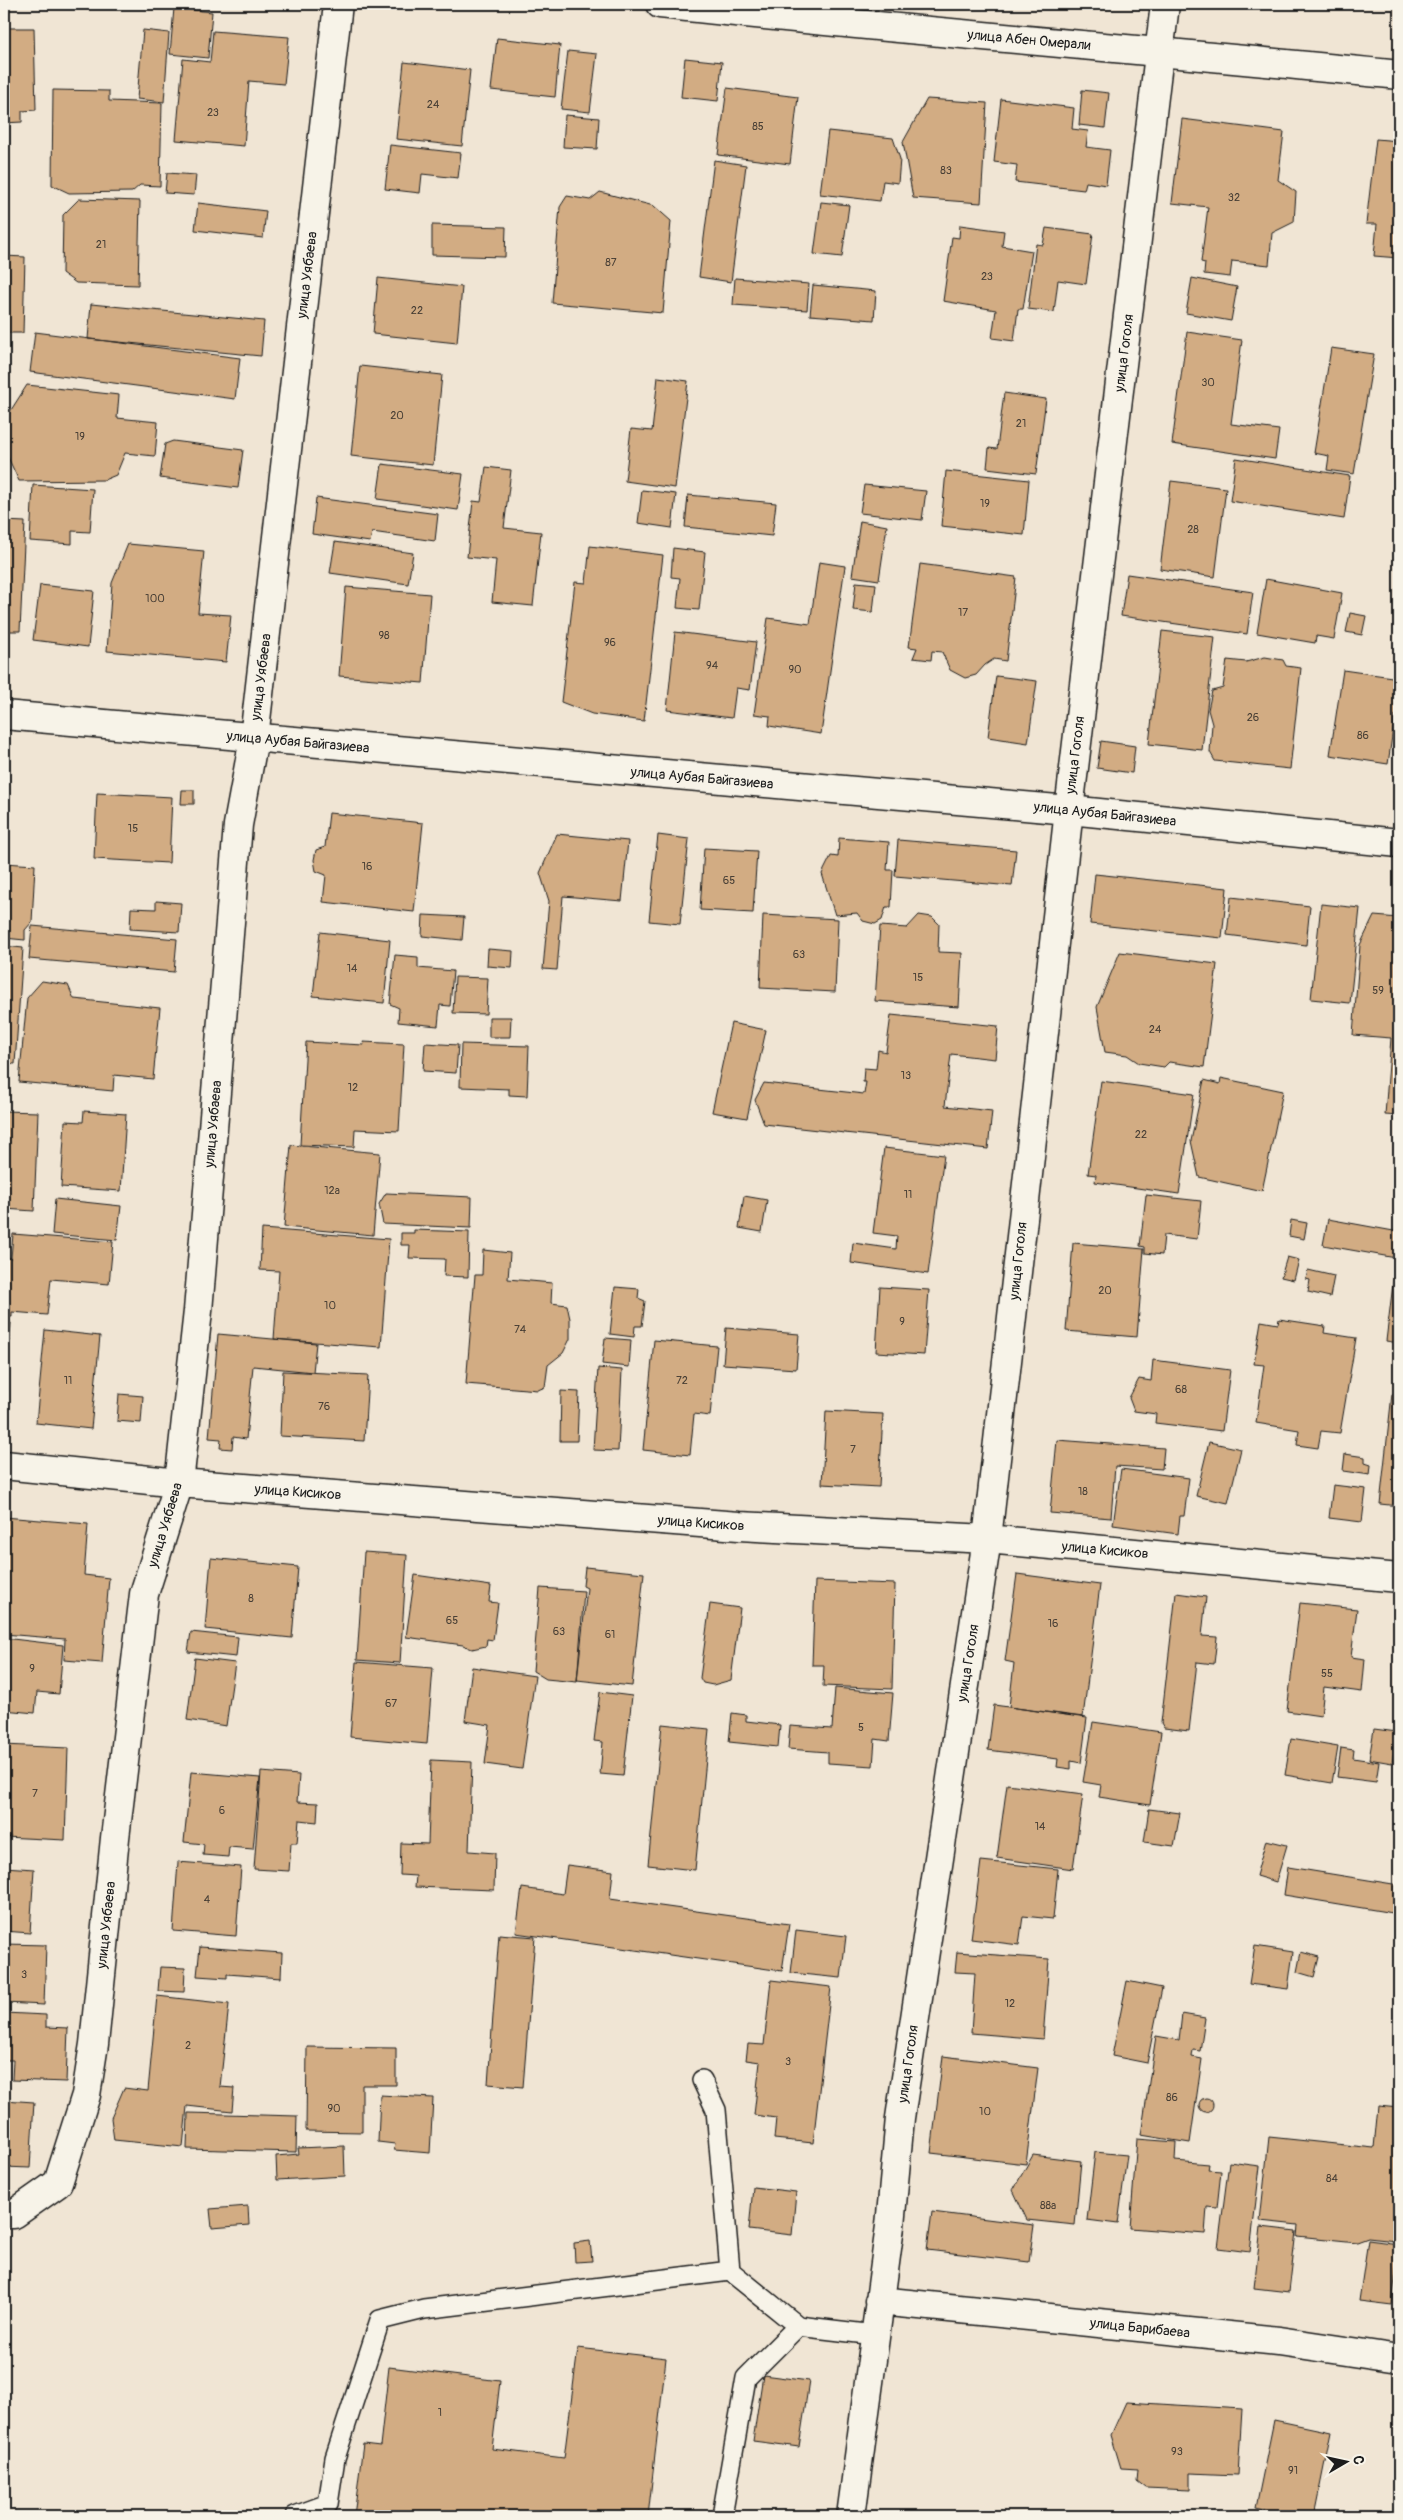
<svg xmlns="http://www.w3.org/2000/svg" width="1403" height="2520" viewBox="0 0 1403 2520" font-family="Pangolin,sans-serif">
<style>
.building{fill:#d2ac83;stroke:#1c1c1c}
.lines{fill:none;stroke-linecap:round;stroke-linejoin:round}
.lane-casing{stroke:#1c1c1c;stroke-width:22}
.street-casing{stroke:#1c1c1c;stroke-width:31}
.secondary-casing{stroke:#1c1c1c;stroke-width:31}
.lane{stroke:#f7f3e8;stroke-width:19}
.street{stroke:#f7f3e8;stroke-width:28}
.secondary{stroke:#f7f3e8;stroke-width:28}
.labels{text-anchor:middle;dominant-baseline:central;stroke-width:5;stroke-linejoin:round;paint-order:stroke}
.number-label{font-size:11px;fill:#4a4036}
.street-label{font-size:14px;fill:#1c1c1c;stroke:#f7f3e8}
</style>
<rect width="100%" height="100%" fill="#f0e5d4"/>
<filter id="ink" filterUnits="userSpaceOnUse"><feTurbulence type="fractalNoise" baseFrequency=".02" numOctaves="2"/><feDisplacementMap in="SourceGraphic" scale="10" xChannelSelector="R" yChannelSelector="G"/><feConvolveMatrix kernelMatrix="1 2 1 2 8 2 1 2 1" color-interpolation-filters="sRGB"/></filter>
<g filter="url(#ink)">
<!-- building -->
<path class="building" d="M174 8 212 12 208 58 170 54Z
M4 28H34L36 110 22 111V122L4 123Z
M143 30 169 33 164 102 137 99Z
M213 31 289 37 284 84 249 81 244 146 176 140 183 59 210 62Z
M497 38 560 45 555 97 491 90Z
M568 51 597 54 590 112 561 109Z
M685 58 722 62 718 101 681 97Z
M404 62 470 70 462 146 396 139Z
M727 88 798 97 790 164 718 155Z
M53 90 109 91V101L162 103 160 186 140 185 132 192 69 193 52 185Z
M1082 90 1109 93 1105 128 1079 125Z
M927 99 987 103 981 203 913 198 903 142Z
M1001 99 1074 108 1072 129 1088 131 1086 147 1110 150 1106 185 1086 182 1084 190 1015 182 1017 165 994 162Z
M565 115 599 118 597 149 563 147Z
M1182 119 1284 132 1278 180 1296 192 1294 222 1272 233 1269 265 1232 261 1230 277 1204 274 1205 263 1201 262 1208 207 1172 203Z
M828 131 893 138 900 159 898 183 883 181 880 201 820 194Z
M1376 139 1399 141V258L1374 256 1377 224H1366Z
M390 145 461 153 458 178 422 174 420 193 385 189Z
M714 160 746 165 731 282 699 277Z
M167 173 196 175 194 195 165 193Z
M600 192 654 206 671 221 663 313 552 303 560 207 567 196 590 200Z
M79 199 140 201 138 285 76 283 62 273 63 215Z
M821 202 849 205 842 257 814 254Z
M198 203 266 211 263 238 195 230Z
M432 225 506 227 505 257 432 255Z
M960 225 1004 231 1002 246 1032 251 1023 309H1018L1014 341 992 338 996 310 943 301 952 237 959 238Z
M1046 228 1093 234 1086 284 1058 280 1054 312 1028 309 1036 244 1043 245Z
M4 256 25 257 23 333H4Z
M378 278 462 287 457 343 373 334Z
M735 278 809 284 807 310 733 305Z
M1192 278 1237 287 1231 321 1186 313Z
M813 285 876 291 874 320 810 315Z
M91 304 264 321 261 356 88 339Z
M35 332 240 358 235 399 30 372Z
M1187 332 1242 340 1231 424 1279 430 1275 459 1172 444Z
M1331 348 1374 354 1354 474 1327 470 1329 456 1314 453Z
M360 366 442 375 433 465 351 456Z
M658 377 688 381 675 488 625 481 631 429 652 431Z
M27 385 119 395 117 418 158 422 155 456 125 453 116 475 104 480 19 481 4 449V421Z
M1004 393 1046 399 1036 474 987 468 989 448 997 449Z
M173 441 243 450 238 488 160 478 165 444Z
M1236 458 1350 476 1344 519 1230 501Z
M382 464 463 474 458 510 377 499Z
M486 467 511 470 504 528 541 532 533 606 492 602 496 560 467 557 473 501 481 502Z
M946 471 1029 480 1024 535 941 526Z
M1171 481 1226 488 1215 577 1160 569Z
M33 485 93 489 90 532 72 531V544L30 541Z
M864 485 926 491 922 520 860 513Z
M642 490 676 494 672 528 638 523Z
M688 495 776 503 772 536 685 527Z
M316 498 438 514 435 541 372 532 370 542 312 534Z
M4 521 25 522 20 631H4Z
M860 521 887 526 879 580 852 576Z
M335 542 413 553 408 584 330 573Z
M128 544 204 551 198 613 231 615 226 662 107 651 112 583Z
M590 546 663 555 644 721 592 714 561 702 575 582 586 583Z
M673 548 705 552 699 610 677 608 680 578 671 577Z
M819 562 845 566 821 734 769 726 770 716 754 714 768 618 810 624Z
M920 564 1016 577 1006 661 994 659 985 665 976 675 965 678 950 670 942 652 932 651 931 660 913 658 917 648 909 647Z
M1127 574 1253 592 1247 634 1121 616Z
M1266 579 1342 593 1334 639 1316 636 1315 643 1257 633Z
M856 582 876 584 873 612 853 610Z
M40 585 94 591 88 647 33 640Z
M346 587 430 594 423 683 339 676Z
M1350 613 1366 616 1362 635 1346 632Z
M1162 631 1215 637 1202 750 1149 744Z
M675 632 756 642 750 690 736 688 732 718 667 710Z
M1265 657 1283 660 1286 666 1301 668 1290 769 1215 761 1210 752 1212 724 1208 710 1212 691 1223 688 1227 660 1246 662Z
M1343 670 1399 678V716L1395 715 1388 764 1330 755Z
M996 676 1037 681 1028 743 988 737Z
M1101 741 1135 746 1132 773 1097 768Z
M182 790H194V804H181Z
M97 793 172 797 169 863 94 859Z
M329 813 423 823 414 912 323 902 326 875 316 871 314 860 316 850 325 847Z
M557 834 628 841 622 901 563 896 557 970 543 969 549 901 540 873Z
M658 835 689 839 680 924 649 921Z
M839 838 889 842 887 870H893L891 907H886L882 920 875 924 863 921 857 913 835 915 822 874 831 856 838 857Z
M898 840 1016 850 1012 886 895 876Z
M704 848 757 851 753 913 700 910Z
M4 863 35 865 32 922 25 930V940L4 938Z
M1095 874 1227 888 1222 938 1090 924Z
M1231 897 1310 906 1306 945 1227 935Z
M156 901 181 903 179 932 130 929 131 908 156 909Z
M1321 904 1360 908 1350 1003 1311 999Z
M423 915 464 917 462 940 422 936Z
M763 915 838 919 835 992 760 988Z
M919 915 932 917 939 924 938 952 962 953 959 1007 875 1001 880 926 907 928Z
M1374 916 1399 918V1116L1385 1115 1391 1038 1353 1035 1360 945Z
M32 926 177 939 174 972 29 959Z
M320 932 390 940 384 1003 313 996Z
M4 946 23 948 15 1064 4 1063Z
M488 949 513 951 512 968 487 966Z
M1120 952 1217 964 1204 1067 1169 1062 1164 1067 1139 1063 1127 1055 1105 1052 1097 1007Z
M395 955 418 957V968L453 971 450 1006 440 1005 438 1026 398 1022 399 1008 390 1004Z
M455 977 488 978 486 1014 453 1013Z
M42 981 68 985 74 999 160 1008 153 1079 114 1075 113 1091 19 1082 27 998Z
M891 1015 998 1026 995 1059 951 1054 945 1106 992 1111 988 1149 764 1124 755 1100 764 1083 864 1094 866 1082H863L864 1068 876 1069 878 1050 886 1052Z
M489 1017H511L510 1037H489Z
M731 1023 766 1030 747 1118 712 1112Z
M306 1042 364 1045 363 1042 404 1044 399 1131 355 1129 354 1147 300 1145Z
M425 1043 458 1045 456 1073 423 1071Z
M461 1044 529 1046 527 1096 509 1095V1089L460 1087Z
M1221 1078 1283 1091 1262 1191 1199 1177 1191 1141 1204 1080 1220 1084Z
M1101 1081 1194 1094 1179 1194 1095 1182 1096 1175 1088 1174Z
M4 1111 38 1112 34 1211 4 1209Z
M84 1111 126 1114 121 1191 61 1187 65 1121 83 1122Z
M291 1145 380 1153 373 1235 284 1227Z
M884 1148 944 1155 928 1274 851 1263 853 1243 896 1249 897 1236 873 1233Z
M386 1193 472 1197 471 1228 383 1224 379 1204Z
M1146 1195 1201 1201 1197 1239 1164 1235 1162 1255 1145 1253V1247L1140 1246Z
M744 1196 767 1200 762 1232 739 1228Z
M55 1199 121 1206 117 1240 52 1234Z
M1328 1219 1399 1232 1396 1258 1323 1245Z
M1291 1220 1307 1223 1304 1239 1289 1236Z
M262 1229 389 1239 381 1347 274 1339 279 1271 260 1270Z
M414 1230 469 1232 468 1277 444 1276 445 1259 409 1258 410 1245H401V1233H414Z
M13 1234 113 1242 109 1284 51 1279 47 1315 12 1312V1317L4 1316V1258H11Z
M1073 1243 1144 1249 1137 1337 1066 1331Z
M483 1250 510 1253 508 1279 552 1283 551 1303 567 1305 570 1319V1339L563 1353 548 1365 545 1387 538 1390 466 1384 475 1275H482Z
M1287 1257 1299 1260 1294 1280 1281 1277Z
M1308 1270 1334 1276 1330 1297 1308 1292 1310 1280 1306 1279Z
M1394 1276 1399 1277V1343L1386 1341Z
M615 1287 639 1289 638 1298 645 1301 642 1326H635L634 1337 610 1334Z
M880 1287 929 1290 924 1355 876 1352Z
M4 1319 5 1322 11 1323 9 1349H4Z
M1279 1319 1325 1326 1324 1333 1356 1338 1340 1433 1321 1431 1318 1448 1297 1445 1299 1430 1256 1423 1264 1365 1254 1364 1261 1321 1278 1324Z
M726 1328 799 1334 796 1369 723 1364Z
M45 1330 100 1336 91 1429 36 1423Z
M218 1334 316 1343 313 1372 253 1366 246 1439 233 1437 232 1449 220 1448 221 1439 209 1438Z
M605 1338 631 1340 629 1367 602 1364Z
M654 1340 717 1346 710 1416 694 1414 690 1455 643 1450Z
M1153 1360 1230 1370 1222 1431 1155 1423 1156 1414 1134 1411 1129 1398 1139 1379 1151 1381Z
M598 1368 622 1370 618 1451 593 1450Z
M283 1371 368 1375 364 1441 280 1436Z
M561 1391 579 1392 577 1441H560Z
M119 1394 143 1396 141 1423 117 1421Z
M1392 1394 1399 1395V1506L1380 1504Z
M826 1411 883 1414 879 1487 822 1484Z
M1057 1440 1164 1448 1162 1469 1115 1466 1111 1518 1050 1513Z
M1209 1442 1241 1449 1228 1503 1196 1496Z
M1345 1454 1365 1457V1463L1371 1465 1370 1475 1343 1471Z
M1121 1469 1189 1478 1184 1516H1180L1178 1534 1113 1525Z
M1333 1485 1366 1489 1362 1522 1329 1518Z
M4 1517 88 1524 84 1575 109 1578 102 1663 64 1660 65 1639 4 1634Z
M364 1552 407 1555 400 1663 357 1660Z
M211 1558 298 1567 292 1638 205 1629Z
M585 1567 644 1573 632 1686 577 1680 587 1588 583 1586Z
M1017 1574 1100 1585 1083 1717 1009 1707 1014 1663 1005 1661Z
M415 1575 491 1586 489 1602 498 1603 493 1640 487 1639 486 1646 472 1649 463 1645 406 1637Z
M815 1581 895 1584 892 1689 823 1686 824 1665H812Z
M540 1588 584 1591 577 1682 546 1679 533 1671Z
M1176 1593 1206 1597 1202 1636 1217 1637 1214 1664 1197 1662 1189 1731 1164 1728 1161 1723Z
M1300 1603 1357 1609 1351 1657 1365 1659 1362 1692 1324 1687 1321 1716 1287 1711Z
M710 1604 740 1608 731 1680 713 1685 703 1683 700 1678Z
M191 1632 238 1637 236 1657 188 1652Z
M4 1638 63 1645 59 1694 37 1692 35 1713 4 1710Z
M195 1658 235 1663 226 1726 187 1720Z
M356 1662 433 1668 427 1744 350 1737Z
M472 1667 535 1676 522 1769 485 1764 490 1725 465 1721Z
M835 1688 893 1693 889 1741 875 1739 873 1766 828 1763V1752L788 1749 790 1726 832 1729Z
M600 1692 632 1696 623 1776 600 1774 603 1742 594 1741Z
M994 1705 1087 1718 1081 1763 1071 1761V1769L1057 1767 1058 1759 988 1750Z
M732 1713 746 1715V1721L780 1725 778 1747 729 1742Z
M1093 1722 1161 1732 1150 1805 1099 1797 1101 1785 1083 1782Z
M662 1724 709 1729 695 1870 648 1865Z
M1374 1729 1397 1732 1392 1763 1369 1759Z
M1291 1739 1338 1747 1332 1783 1285 1775Z
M4 1745 68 1748 65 1840 4 1837Z
M1341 1748 1354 1750 1353 1758 1379 1762 1376 1782 1337 1777Z
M431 1760 472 1762 469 1851 495 1853 494 1890 415 1887 416 1876 400 1875 401 1843 428 1844Z
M191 1772 260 1778 253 1849 229 1847 228 1857 203 1855 204 1844 184 1842Z
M261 1772 299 1775 297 1802 318 1803 317 1822 299 1820 297 1843H291L289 1871 254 1869Z
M1007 1784 1083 1794 1073 1869 997 1858Z
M1149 1809 1180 1813 1174 1846 1144 1842Z
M1266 1840 1287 1845 1276 1882 1256 1876Z
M981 1861 1058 1869 1053 1919 1023 1916 1019 1945 971 1939Z
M178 1862 241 1867 236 1936 173 1931Z
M567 1865 613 1871 610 1899 789 1924 782 1971 516 1933 522 1888 563 1894Z
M4 1867 34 1869 30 1933 4 1931Z
M1288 1867 1399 1885V1914L1284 1895Z
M796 1930 846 1936 841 1978 791 1973Z
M499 1934 535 1937 523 2087 488 2084Z
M4 1944 46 1945 44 2005 4 2003Z
M1255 1946 1293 1952 1288 1989 1249 1984Z
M200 1947 282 1953 281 1978 227 1974V1978L197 1976Z
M957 1952 1049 1959 1043 2039 971 2033 975 1973 955 1972Z
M1301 1952 1319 1957 1314 1977 1297 1972Z
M160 1967 185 1968 184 1992 158 1991Z
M771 1980 831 1987 813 2143 774 2139 776 2118 754 2115 760 2062 746 2060 748 2044 764 2045Z
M1127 1981 1162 1988 1147 2063 1112 2056Z
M157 1996 229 2004 220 2087 234 2088 232 2111 187 2106 183 2147 114 2140 111 2118 124 2088 148 2091Z
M4 2013 46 2015V2027L68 2028 66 2082 12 2080 13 2060H4Z
M1182 2014 1205 2018 1200 2051 1193 2050 1192 2057 1202 2059 1190 2143 1141 2135 1156 2036 1179 2040Z
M307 2047 396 2048V2085H362V2132L306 2131Z
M943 2056 1038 2068 1026 2164 931 2153Z
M1399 2078V2104H1395Z
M380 2095 433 2098 430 2153 394 2150 395 2144 378 2142Z
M1199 2105a7 7 0 1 1 14 0a7 7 0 1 1-14 0Z
M4 2100 34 2102 30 2168 4 2167Z
M1378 2106 1399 2108V2209L1396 2241 1368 2238 1357 2242 1297 2236 1298 2225 1260 2221 1269 2137 1374 2148Z
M188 2113 297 2116 296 2152 187 2149Z
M1137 2139 1176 2142 1175 2161 1209 2164 1208 2170 1221 2171 1217 2208 1207 2207 1205 2234 1130 2228Z
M344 2146 345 2176 277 2180 276 2156 299 2154 298 2148Z
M1095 2152 1127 2155 1118 2224 1087 2220Z
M1033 2155 1081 2161 1075 2225 1027 2220 1013 2190Z
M1229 2162 1260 2166 1250 2252 1218 2248Z
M753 2187 796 2192 792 2235 749 2230Z
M248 2206 249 2225 212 2228 210 2209Z
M932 2212 1034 2225 1029 2262 927 2250Z
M1261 2227 1296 2231 1289 2292 1254 2288Z
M1368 2240 1399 2244 1392 2305 1359 2301Z
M590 2241 592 2261 575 2262 574 2243Z
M578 2348 666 2358 648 2516H354L363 2444 380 2446 389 2367 500 2381 492 2449 564 2458Z
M763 2375 809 2381 799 2447 753 2441Z
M1126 2402 1242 2409 1238 2475 1190 2473V2490L1146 2488 1137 2481 1138 2469 1121 2468 1111 2435Z
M1274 2420 1331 2432 1314 2516H1289L1256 2508Z
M1399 2450V2478L1394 2468 1395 2454Z
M56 2511 75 2516H55Z"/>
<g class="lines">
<defs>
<path id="lane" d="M702 2080 716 2110 730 2271
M295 2516 328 2504 335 2458 380 2320 424 2309 730 2271 798 2326 875 2335
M722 2516 746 2378 798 2326"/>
<path id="street" d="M4 1465 179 1483 739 1526 987 1539 1399 1578
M4 2214H14L58 2183 86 2095 94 2044 115 1838 144 1594 179 1483 198 1311 238 825 254 738 338 4
M879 2301 1279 2341 1399 2359
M851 2516 890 2226 900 2118 987 1539 1069 810 1165 4"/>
<path id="secondary" d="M660 4C906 31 1153 50 1399 75
M4 715 1069 810 1399 843"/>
</defs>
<!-- lane casing -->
<use href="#lane" class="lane-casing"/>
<!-- street casing -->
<use href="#street" class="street-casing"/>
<!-- secondary casing -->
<use href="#secondary" class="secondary-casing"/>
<!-- lane -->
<use href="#lane" class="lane"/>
<!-- street -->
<use href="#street" class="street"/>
<!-- secondary -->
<use href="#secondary" class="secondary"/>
</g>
</g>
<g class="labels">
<!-- number labels -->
<g class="number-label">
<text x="433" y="104">24</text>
<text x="213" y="112">23</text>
<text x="758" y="126">85</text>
<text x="946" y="170">83</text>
<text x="1234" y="197">32</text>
<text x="101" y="244">21</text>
<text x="611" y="262">87</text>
<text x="987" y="276">23</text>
<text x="417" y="310">22</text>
<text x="1208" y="382">30</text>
<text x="397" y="415">20</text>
<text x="1021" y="423">21</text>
<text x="80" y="436">19</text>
<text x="985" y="503">19</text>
<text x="1193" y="529">28</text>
<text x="155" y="598">100</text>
<text x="963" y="612">17</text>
<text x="384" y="635">98</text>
<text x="610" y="642">96</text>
<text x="712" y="665">94</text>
<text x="795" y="669">90</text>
<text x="1253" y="717">26</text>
<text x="1363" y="735">86</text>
<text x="133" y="828">15</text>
<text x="367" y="866">16</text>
<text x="729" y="880">65</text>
<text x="799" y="954">63</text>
<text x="352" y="968">14</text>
<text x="918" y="977">15</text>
<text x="1378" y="990">59</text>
<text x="1155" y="1029">24</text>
<text x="906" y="1075">13</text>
<text x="353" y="1087">12</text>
<text x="1141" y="1134">22</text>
<text x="332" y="1190">12а</text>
<text x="908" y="1194">11</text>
<text x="1105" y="1290">20</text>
<text x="330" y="1305">10</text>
<text x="902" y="1321">9</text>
<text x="520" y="1329">74</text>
<text x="68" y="1380">11</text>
<text x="682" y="1380">72</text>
<text x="1181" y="1389">68</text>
<text x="324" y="1406">76</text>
<text x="853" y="1449">7</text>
<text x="1083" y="1491">18</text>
<text x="251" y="1598">8</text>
<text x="452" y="1620">65</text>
<text x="1053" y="1623">16</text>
<text x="559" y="1631">63</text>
<text x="610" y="1634">61</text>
<text x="32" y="1668">9</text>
<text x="1327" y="1673">55</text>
<text x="391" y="1703">67</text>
<text x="861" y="1727">5</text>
<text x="35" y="1793">7</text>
<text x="222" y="1810">6</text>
<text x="1040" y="1826">14</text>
<text x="207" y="1899">4</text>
<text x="24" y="1974">3</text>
<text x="1010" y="2003">12</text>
<text x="188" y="2045">2</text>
<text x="788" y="2061">3</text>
<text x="1172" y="2097">86</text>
<text x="334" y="2108">90</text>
<text x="985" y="2111">10</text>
<text x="1332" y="2178">84</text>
<text x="1048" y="2205">88а</text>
<text x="440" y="2412">1</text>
<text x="1177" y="2451">93</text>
<text x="1293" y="2470">91</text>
</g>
<!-- street labels -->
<g class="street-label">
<text transform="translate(1029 40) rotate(5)">улица Абен Омерали</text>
<text transform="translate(307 275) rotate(-83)">улица Уябаева</text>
<text transform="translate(1124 353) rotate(-83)">улица Гоголя</text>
<text transform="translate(261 677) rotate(-83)">улица Уябаева</text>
<text transform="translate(298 742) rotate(5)">улица Аубая Байгазиева</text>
<text transform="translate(1075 755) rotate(-83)">улица Гоголя</text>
<text transform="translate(702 778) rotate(5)">улица Аубая Байгазиева</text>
<text transform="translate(1105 814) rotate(6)">улица Аубая Байгазиева</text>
<text transform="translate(213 1124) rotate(-85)">улица Уябаева</text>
<text transform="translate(1018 1261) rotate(-84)">улица Гоголя</text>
<text transform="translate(298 1492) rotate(4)">улица Кисиков</text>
<text transform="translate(701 1523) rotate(4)">улица Кисиков</text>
<text transform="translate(165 1525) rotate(-73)">улица Уябаева</text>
<text transform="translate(1105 1550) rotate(5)">улица Кисиков</text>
<text transform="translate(968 1663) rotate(-81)">улица Гоголя</text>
<text transform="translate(106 1925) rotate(-84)">улица Уябаева</text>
<text transform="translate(908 2064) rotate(-82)">улица Гоголя</text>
<text transform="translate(1140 2328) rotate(6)">улица Барибаева</text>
</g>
</g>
<!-- margin -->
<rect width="1403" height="2520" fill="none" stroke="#f7f3e8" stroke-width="20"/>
<rect x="10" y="10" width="1383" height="2500" fill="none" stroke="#1c1c1c" stroke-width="2" filter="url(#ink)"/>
<!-- north arrow -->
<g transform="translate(1346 2462) rotate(81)" stroke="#f7f3e8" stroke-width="4" paint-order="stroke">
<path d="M0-4L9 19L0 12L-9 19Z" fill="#1c1c1c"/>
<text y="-8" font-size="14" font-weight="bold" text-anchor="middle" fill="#1c1c1c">С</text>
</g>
</svg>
